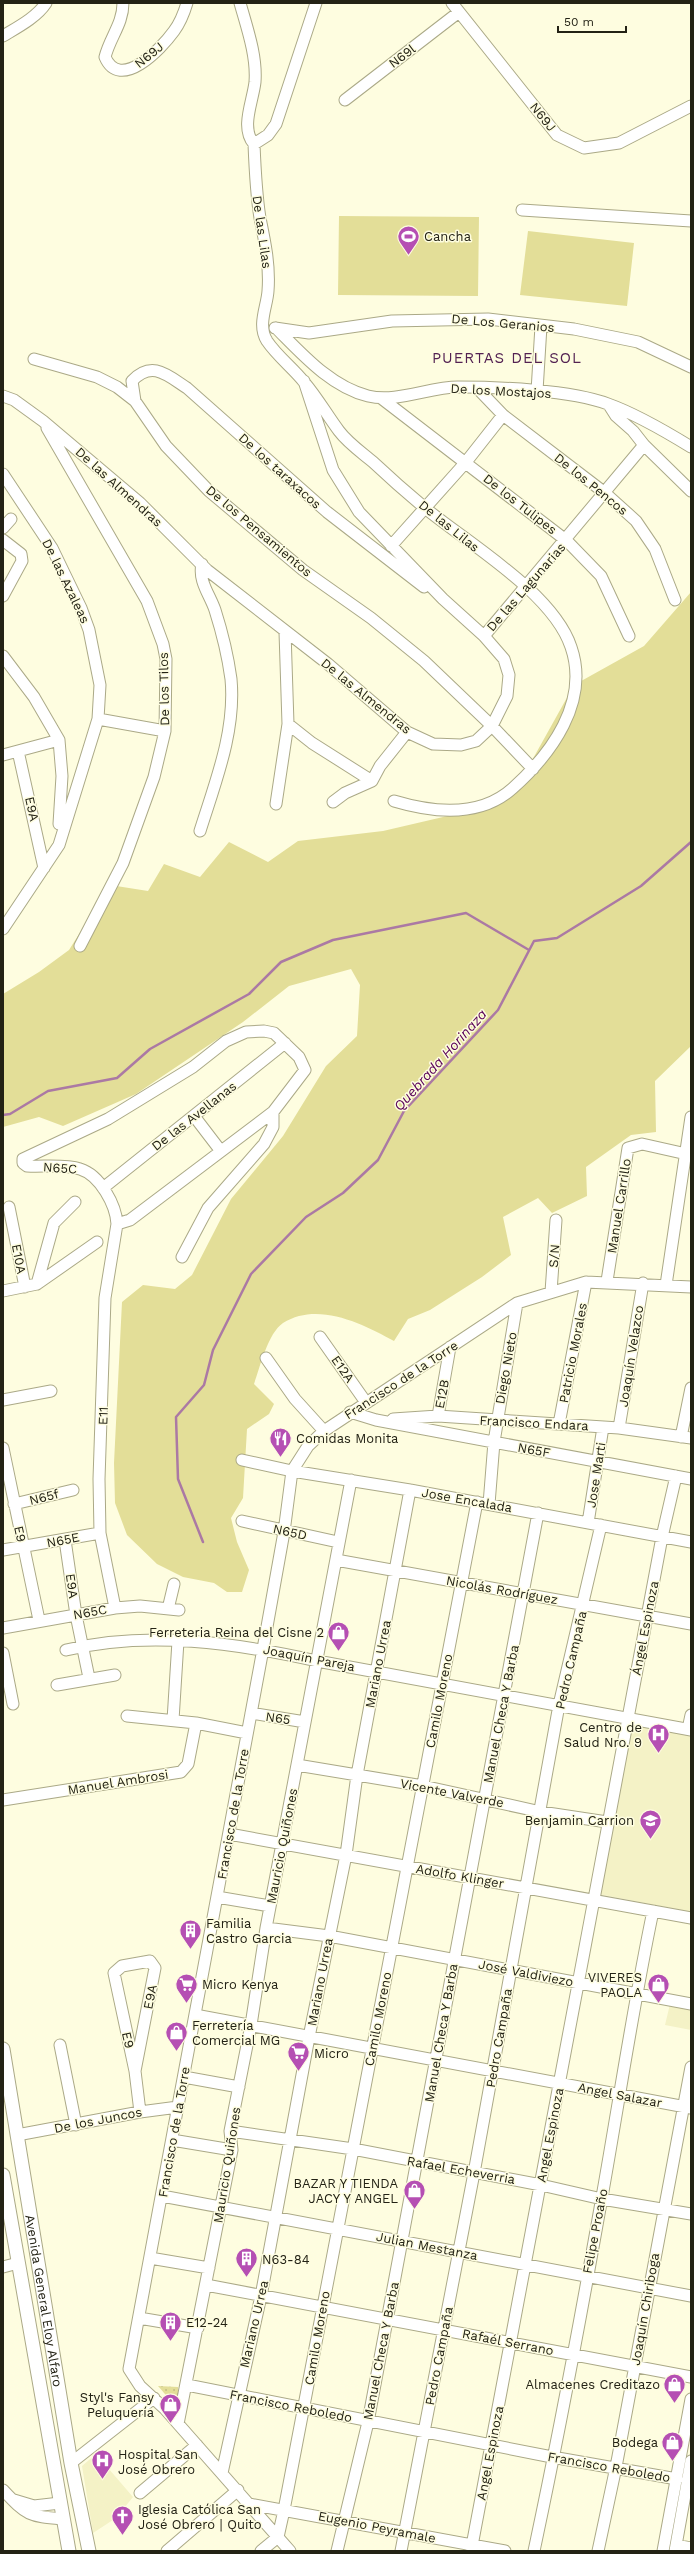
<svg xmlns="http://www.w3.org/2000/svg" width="694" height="2554" viewBox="0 0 694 2554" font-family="'Work Sans',sans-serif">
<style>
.built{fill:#f4f2c6}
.grass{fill:#e3de98}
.park{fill:url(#park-dots)}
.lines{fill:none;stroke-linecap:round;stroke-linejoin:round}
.stream{stroke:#ab79a4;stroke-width:2.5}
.minor-casing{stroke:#aba987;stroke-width:13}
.major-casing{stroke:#aba987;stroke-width:15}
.minor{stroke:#fff;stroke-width:11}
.major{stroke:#fff;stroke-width:13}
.labels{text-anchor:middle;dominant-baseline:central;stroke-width:3;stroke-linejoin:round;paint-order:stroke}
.street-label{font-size:13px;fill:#232215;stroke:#fefde0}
.poi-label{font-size:13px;fill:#232215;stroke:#fefde0;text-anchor:start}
.water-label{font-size:14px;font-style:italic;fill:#580057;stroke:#fefde0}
.quarter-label{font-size:15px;letter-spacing:1px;fill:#532252;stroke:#fefde0}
</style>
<defs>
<pattern id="park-dots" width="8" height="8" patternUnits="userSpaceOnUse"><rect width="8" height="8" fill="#e3de98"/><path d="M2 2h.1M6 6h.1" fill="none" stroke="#c2be82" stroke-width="1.8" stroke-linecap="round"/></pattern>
</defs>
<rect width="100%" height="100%" fill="#fefde0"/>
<!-- built -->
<path class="built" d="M630 1724 691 1736V1912L598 1894Z
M671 2000 691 2004V2030L665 2025Z
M96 2454 133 2497 116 2518 93 2533 82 2466Z"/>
<!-- grass -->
<path class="grass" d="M339 216 479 217 478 296 338 295Z
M528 231 634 243 627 306 520 295Z
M691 592V1046L655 1081 656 1132 631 1135 586 1167 587 1196 552 1213 538 1198 503 1217 511 1255 482 1277 430 1310 408 1319 394 1341C363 1324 318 1301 283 1323 268 1333 260 1367 254 1384L274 1404 269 1414 247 1429 243 1498 231 1518 237 1542 249 1570 242 1592H227L214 1583 183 1577 157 1564 127 1535 115 1503 114 1463 122 1302 143 1285 175 1289 192 1275 231 1199 283 1136 326 1066 357 1036 360 985 351 969 289 986 243 1022 136 1094 63 1126 39 1117 3 1127V994L39 972 69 950 110 885 148 891 164 864 200 877 229 842 268 862 298 841 383 831 486 807 530 764 574 685 644 646Z"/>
<!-- park -->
<path class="park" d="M158 2386 178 2387V2409Z"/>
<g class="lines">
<!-- stream -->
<path class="stream" d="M3 1115 10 1114 48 1091 117 1078 150 1049 249 994 281 962 333 940 466 913 529 950
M203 1542 178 1479 176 1417 204 1385 213 1350 251 1274 306 1217 343 1193 378 1160 404 1111 498 1010 534 941 557 938 641 886 691 842"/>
<defs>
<path id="minor" d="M123 3C123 24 110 37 105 57 120 92 161 49 174 31 180 23 184 13 187 3
M240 3C247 28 257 56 255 82 253 101 240 128 254 144L268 135 276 124 316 3
M452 3 557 135 584 148 619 143 691 106
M3 36C18 27 37 17 46 3
M345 100 459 12
M254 144C255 169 256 193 260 218 265 242 270 266 268 291 267 307 257 325 267 341 277 356 293 368 304 382 317 397 327 415 339 431 348 443 361 452 373 462 390 478 407 493 425 508 469 544 553 593 571 647 590 702 551 754 513 788 480 818 434 813 394 801
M522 210 691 221
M275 328 309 333 392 321 488 319 574 329 638 342 691 367
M276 328C302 354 331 387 368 396 397 403 429 387 458 387 498 387 571 390 608 404 636 414 665 431 691 447
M34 359 97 377 117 387 135 401 166 446 209 491 303 570 371 618 424 661 492 726 533 769
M478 389 503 415 605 493 636 521 655 549 675 600
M537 391 541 326
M3 396 14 400 43 421 140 503 207 570 328 664 407 732 433 744 461 745 476 741 492 726 507 696 509 675 504 659 484 636 443 599 359 512 333 470 304 381
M381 398 567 541 601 576 629 636
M135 401 132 381C152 360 167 375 187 388L327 512 424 587
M609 405 616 416 633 431 644 445 691 491
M47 428 147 601 163 644 166 659 165 731 154 777 123 863 80 946
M3 474 52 548 81 608 89 630 100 685 98 719 59 845 3 929
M3 528 11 519
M3 540 21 554 22 561 3 596
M391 546 466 462 503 415
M484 636 644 445
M3 656 34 697 59 740 62 776 59 824
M98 719 165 731
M288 724 312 743 372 781
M18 751 44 868
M3 755 59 740
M333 802 345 793 372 781 380 766 407 732
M276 804 288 724 285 632
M200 831C215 783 236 731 231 679 228 657 222 632 215 610 210 595 198 581 202 564
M194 1116 220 1150
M103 1188 285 1043
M9 1207 25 1287
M182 1257 208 1208 264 1144 273 1127V1112
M607 1281 628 1148 642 1144 691 1155
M37 1284 54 1223 75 1202
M666 1285 691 1117
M3 1291 37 1284 97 1242
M551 1292 556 1220
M320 1337 365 1401
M266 1358 295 1399 324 1431
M3 1400 51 1391
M350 1412 376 1420 691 1479
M438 1416 450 1347
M393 1419 438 1416 619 1428 691 1438
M559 1424 586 1282
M619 1428 643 1283
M681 1437 691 1388
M3 1448 39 1620
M242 1460 292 1471 410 1490 691 1542
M14 1504 73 1490
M489 1504 494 1442 517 1303
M242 1521 338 1542
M588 1523 603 1427
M65 1540 76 1615 89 1678
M3 1550 100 1533
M336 1560 691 1624
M115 1608 100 1533 99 1479 105 1298 117 1224C116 1205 100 1175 80 1169 65 1164 43 1167 27 1166L23 1163V1159L108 1119 193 1067 226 1041 246 1032 264 1031 274 1033 299 1057 305 1070 273 1112 130 1220 117 1224
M168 1609 174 1584
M3 1628 115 1608 140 1606 179 1610
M66 1650C148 1630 236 1643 317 1661L691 1730
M3 1653 13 1704
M57 1685 115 1675
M251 1713 305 1722
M127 1716 196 1723 247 1733
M173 1720 178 1641
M688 1729 691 1715
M297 1765 423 1786 541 1812 607 1822
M3 1800 181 1772 188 1764 196 1723
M229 1834 691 1918
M217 1897 270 1906
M266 1928 329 1936 691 2004
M195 2015 691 2108
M60 2045 76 2125
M135 2071 155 1968 150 1961 122 1966 114 1973 135 2071 140 2112
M184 2077 239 2087
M230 2131 353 2149 541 2185 602 2199 691 2214
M17 2135 140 2112 178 2107
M172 2140 232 2150
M162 2196 691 2296
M150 2258 209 2268
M3 2267 18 2263
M206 2285 691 2377
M139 2318 198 2328
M187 2385 552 2457 677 2479
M178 2424 232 2150 230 2131 251 2025 266 1928 351 1480
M71 2463 154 2398
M222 2473 261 2296 309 2037 346 1855 357 1775 410 1490
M3 2490C27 2516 29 2516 63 2519
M140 2493 197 2445
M14 2500 34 2506 60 2503
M249 2504 505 2551
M676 2545 691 2548
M167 2551 238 2490
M261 2551 278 2537 284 2510 477 1502
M290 2551 165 2409 140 2386 129 2369 263 1649 284 1532 292 1471 308 1446 324 1431 517 1303 586 1282 691 1287
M337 2551 368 2422 538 1513
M401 2551 474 2173 559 1705 601 1525
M471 2551C536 2213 598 1875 662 1537L676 1476
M534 2551C559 2434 581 2316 602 2197 619 2102 633 2006 653 1911
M598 2551 616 2467 691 2067
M663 2551 691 2399
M675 2551 691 2461"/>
<g id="major">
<path id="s1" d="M3 2049 71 2463 89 2551"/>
<path d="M3 2175 69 2551"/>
</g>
</defs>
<!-- minor casing -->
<use href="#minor" class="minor-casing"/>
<!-- major casing -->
<use href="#major" class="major-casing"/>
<!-- minor -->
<use href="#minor" class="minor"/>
<!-- major -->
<use href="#major" class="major"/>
</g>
<!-- icons -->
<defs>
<symbol id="stadium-pin" viewBox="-11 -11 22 30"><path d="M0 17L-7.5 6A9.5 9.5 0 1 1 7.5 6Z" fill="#b54fb3" stroke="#fefde0"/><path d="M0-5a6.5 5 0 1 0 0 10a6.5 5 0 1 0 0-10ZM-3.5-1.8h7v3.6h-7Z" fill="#fff"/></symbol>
<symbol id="restaurant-pin" viewBox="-11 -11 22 30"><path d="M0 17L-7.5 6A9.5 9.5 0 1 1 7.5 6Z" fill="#b54fb3" stroke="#fefde0"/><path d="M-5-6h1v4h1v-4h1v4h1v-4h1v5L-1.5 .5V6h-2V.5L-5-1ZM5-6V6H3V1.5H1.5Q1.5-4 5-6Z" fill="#fff"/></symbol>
<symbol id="shop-pin" viewBox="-11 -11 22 30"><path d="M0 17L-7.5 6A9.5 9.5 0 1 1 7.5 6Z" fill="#b54fb3" stroke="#fefde0"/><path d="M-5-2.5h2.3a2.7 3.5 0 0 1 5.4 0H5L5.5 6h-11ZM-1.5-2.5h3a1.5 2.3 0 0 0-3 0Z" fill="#fff"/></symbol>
<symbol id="hospital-pin" viewBox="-11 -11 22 30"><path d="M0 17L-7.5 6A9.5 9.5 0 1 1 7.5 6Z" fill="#b54fb3" stroke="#fefde0"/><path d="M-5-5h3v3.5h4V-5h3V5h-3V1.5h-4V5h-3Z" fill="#fff"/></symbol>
<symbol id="school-pin" viewBox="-11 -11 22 30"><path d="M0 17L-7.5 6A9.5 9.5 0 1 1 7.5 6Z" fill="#b54fb3" stroke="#fefde0"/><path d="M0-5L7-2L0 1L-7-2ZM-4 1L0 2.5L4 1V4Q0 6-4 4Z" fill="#fff"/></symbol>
<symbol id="building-pin" viewBox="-11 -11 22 30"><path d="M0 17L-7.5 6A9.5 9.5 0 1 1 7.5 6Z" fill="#b54fb3" stroke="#fefde0"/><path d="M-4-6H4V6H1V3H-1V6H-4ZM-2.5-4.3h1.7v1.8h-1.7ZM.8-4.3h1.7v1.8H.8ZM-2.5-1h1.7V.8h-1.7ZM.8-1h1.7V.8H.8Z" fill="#fff"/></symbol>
<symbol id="supermarket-pin" viewBox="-11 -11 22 30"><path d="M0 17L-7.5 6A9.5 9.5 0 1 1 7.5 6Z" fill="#b54fb3" stroke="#fefde0"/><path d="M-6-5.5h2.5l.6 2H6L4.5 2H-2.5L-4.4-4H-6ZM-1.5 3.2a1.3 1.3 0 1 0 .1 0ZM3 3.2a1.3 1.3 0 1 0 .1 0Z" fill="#fff"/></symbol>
<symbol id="church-pin" viewBox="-11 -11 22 30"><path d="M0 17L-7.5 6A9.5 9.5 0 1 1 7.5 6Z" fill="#b54fb3" stroke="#fefde0"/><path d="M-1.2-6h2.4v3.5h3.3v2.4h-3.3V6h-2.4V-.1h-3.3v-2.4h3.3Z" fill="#fff"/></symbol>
</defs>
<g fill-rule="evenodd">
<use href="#stadium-pin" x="396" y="224" width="25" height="34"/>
<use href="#restaurant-pin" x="268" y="1426" width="25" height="34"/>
<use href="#shop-pin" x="326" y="1620" width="25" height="34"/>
<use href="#hospital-pin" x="646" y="1722" width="25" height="34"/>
<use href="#school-pin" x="638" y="1808" width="25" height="34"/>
<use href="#building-pin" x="178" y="1918" width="25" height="34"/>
<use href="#supermarket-pin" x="174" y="1972" width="25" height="34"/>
<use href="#shop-pin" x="646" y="1972" width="25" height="34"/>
<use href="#shop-pin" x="164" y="2020" width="25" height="34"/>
<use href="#supermarket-pin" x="286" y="2040" width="25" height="34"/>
<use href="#shop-pin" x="402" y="2178" width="25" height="34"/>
<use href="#building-pin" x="234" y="2246" width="25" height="34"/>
<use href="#building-pin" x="158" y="2310" width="25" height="34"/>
<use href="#shop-pin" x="662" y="2372" width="25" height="34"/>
<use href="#shop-pin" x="158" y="2392" width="25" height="34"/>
<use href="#shop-pin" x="660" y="2430" width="25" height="34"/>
<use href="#hospital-pin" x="90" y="2448" width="25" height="34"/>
<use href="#church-pin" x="110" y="2504" width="25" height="34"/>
</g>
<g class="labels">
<!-- street labels -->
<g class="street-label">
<text transform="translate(149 55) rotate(-39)">N69J</text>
<text transform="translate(402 56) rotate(-37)">N69l</text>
<text transform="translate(543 117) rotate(51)">N69J</text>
<text transform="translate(262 232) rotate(82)">De las Lilas</text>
<text transform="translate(503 323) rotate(5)">De Los Geranios</text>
<text transform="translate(501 391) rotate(3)">De los Mostajos</text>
<text transform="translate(280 471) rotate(42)">De los taraxacos</text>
<text transform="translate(591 484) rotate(39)">De los Pencos</text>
<text transform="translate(119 487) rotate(42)">De las Almendras</text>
<text transform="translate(520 504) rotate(38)">De los Tulipes</text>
<text transform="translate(449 526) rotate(39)">De las Lilas</text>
<text transform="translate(259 531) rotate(40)">De los Pensamientos</text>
<text transform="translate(66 581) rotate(64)">De las Azaleas</text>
<text transform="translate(526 587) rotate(-49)">De las Lagunarias</text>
<text transform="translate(164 689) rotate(-91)">De los Tilos</text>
<text transform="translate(366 696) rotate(39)">De las Almendras</text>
<text transform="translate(32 809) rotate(78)">E9A</text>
<text transform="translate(194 1116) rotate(-38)">De las Avellanas</text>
<text transform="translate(60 1168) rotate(4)">N65C</text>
<text transform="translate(619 1206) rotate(-81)">Manuel Carrillo</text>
<text transform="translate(554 1256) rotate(-86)">S/N</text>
<text transform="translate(19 1259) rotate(79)">E10A</text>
<text transform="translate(573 1353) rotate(-79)">Patricio Morales</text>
<text transform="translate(631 1356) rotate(-81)">Joaquín Velazco</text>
<text transform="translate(506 1368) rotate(-80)">Diego Nieto</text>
<text transform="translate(343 1369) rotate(55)">E12A</text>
<text transform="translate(401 1380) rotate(-33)">Francisco de la Torre</text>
<text transform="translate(442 1394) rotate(-79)">E12B</text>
<text transform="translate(103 1416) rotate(-88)">E11</text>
<text transform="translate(534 1423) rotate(3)">Francisco Endara</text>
<text transform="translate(534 1450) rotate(10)">N65F</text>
<text transform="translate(596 1475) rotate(-81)">Jose Marti</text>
<text transform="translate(44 1497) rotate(-14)">N65f</text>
<text transform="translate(467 1500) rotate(10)">Jose Encalada</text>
<text transform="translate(290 1532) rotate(12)">N65D</text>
<text transform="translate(20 1534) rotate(78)">E9</text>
<text transform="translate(63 1540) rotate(-11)">N65E</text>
<text transform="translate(72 1586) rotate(82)">E9A</text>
<text transform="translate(502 1590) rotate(10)">Nicolás Rodríguez</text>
<text transform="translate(90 1612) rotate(-10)">N65C</text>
<text transform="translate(645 1628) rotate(-79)">Ángel Espinoza</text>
<text transform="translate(309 1658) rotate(11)">Joaquín Pareja</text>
<text transform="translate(571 1660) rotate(-77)">Pedro Campaña</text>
<text transform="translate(378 1664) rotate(-79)">Mariano Urrea</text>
<text transform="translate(439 1701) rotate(-79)">Camilo Moreno</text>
<text transform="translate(501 1714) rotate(-79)">Manuel Checa Y Barba</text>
<text transform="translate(278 1718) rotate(8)">N65</text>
<text transform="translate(118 1782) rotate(-9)">Manuel Ambrosi</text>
<text transform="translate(452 1793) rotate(11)">Vicente Valverde</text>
<text transform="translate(233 1814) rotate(-80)">Francisco de la Torre</text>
<text transform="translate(282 1846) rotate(-79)">Mauricio Quiñones</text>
<text transform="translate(460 1876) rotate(10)">Adolfo Klinger</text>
<text transform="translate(526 1973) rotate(11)">José Valdiviezo</text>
<text transform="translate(320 1982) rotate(-79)">Mariano Urrea</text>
<text transform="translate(150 1997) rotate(-79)">E9A</text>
<text transform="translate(378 2019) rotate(-79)">Camilo Moreno</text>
<text transform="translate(441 2033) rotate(-80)">Manuel Checa Y Barba</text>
<text transform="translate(499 2038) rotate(-80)">Pedro Campaña</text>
<text transform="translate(128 2040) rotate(77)">E9</text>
<text transform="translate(620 2095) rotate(11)">Angel Salazar</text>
<text transform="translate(98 2120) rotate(-11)">De los Juncos</text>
<text transform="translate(174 2132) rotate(-80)">Francisco de la Torre</text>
<text transform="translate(550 2135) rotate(-79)">Angel Espinoza</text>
<text transform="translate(227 2165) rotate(-81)">Mauricio Quiñones</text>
<text transform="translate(461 2170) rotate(10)">Rafael Echeverria</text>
<text transform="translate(595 2231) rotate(-79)">Felipe Proaño</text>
<text transform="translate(427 2246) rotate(11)">Julian Mestanza</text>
<text stroke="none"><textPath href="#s1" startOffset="255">Avenida General Eloy Alfaro</textPath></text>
<text transform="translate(645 2309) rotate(-80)">Joaquín Chiriboga</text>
<text transform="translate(254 2324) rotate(-77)">Mariano Urrea</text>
<text transform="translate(317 2338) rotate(-80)">Camilo Moreno</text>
<text transform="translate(508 2342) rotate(11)">Rafaél Serrano</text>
<text transform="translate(381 2351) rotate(-79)">Manuel Checa Y Barba</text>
<text transform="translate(439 2356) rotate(-79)">Pedro Campaña</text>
<text transform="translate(291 2406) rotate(11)">Francisco Reboledo</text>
<text transform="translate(490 2453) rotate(-79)">Angel Espinoza</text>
<text transform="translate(609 2467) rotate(10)">Francisco Reboledo</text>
<text transform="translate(377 2527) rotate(11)">Eugenio Peyramale</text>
</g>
<!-- poi labels -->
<g class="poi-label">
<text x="424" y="236">Cancha</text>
<text x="296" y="1438">Comidas Monita</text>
<text x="324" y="1632" text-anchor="end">Ferreteria Reina del Cisne 2</text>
<text x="642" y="1727" text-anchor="end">Centro de<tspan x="642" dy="15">Salud Nro. 9</tspan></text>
<text x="634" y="1820" text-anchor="end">Benjamin Carrion</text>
<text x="206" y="1923">Familia<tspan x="206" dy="15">Castro Garcia</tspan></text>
<text x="642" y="1977" text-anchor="end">VIVERES<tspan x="642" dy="15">PAOLA</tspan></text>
<text x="202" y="1984">Micro Kenya</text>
<text x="192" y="2025">Ferretería<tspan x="192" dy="15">Comercial MG</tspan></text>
<text x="314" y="2053">Micro</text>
<text x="398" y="2183" text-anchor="end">BAZAR Y TIENDA<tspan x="398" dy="15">JACY Y ANGEL</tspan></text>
<text x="262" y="2259">N63-84</text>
<text x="186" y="2322">E12-24</text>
<text x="660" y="2384" text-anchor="end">Almacenes Creditazo</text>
<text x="154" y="2397" text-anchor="end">Styl's Fansy<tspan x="154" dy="15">Peluquería</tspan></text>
<text x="658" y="2442" text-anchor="end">Bodega</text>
<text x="118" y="2454">Hospital San<tspan x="118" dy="15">José Obrero</tspan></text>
<text x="138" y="2509">Iglesia Católica San<tspan x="138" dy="15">José Obrero | Quito</tspan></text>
</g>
<!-- water labels -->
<g class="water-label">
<text transform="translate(440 1060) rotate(-48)">Quebrada Horinaza</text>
</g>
<!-- quarter labels -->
<g class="quarter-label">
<text x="507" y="358">PUERTAS DEL SOL</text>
</g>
</g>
<!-- border -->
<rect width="694" height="2554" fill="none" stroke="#232215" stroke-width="8"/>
<!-- scale -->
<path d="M558 26v6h68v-6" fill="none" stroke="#232215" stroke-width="2"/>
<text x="564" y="26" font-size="12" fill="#232215" stroke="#fefde0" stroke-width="3" paint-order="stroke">50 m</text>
</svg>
